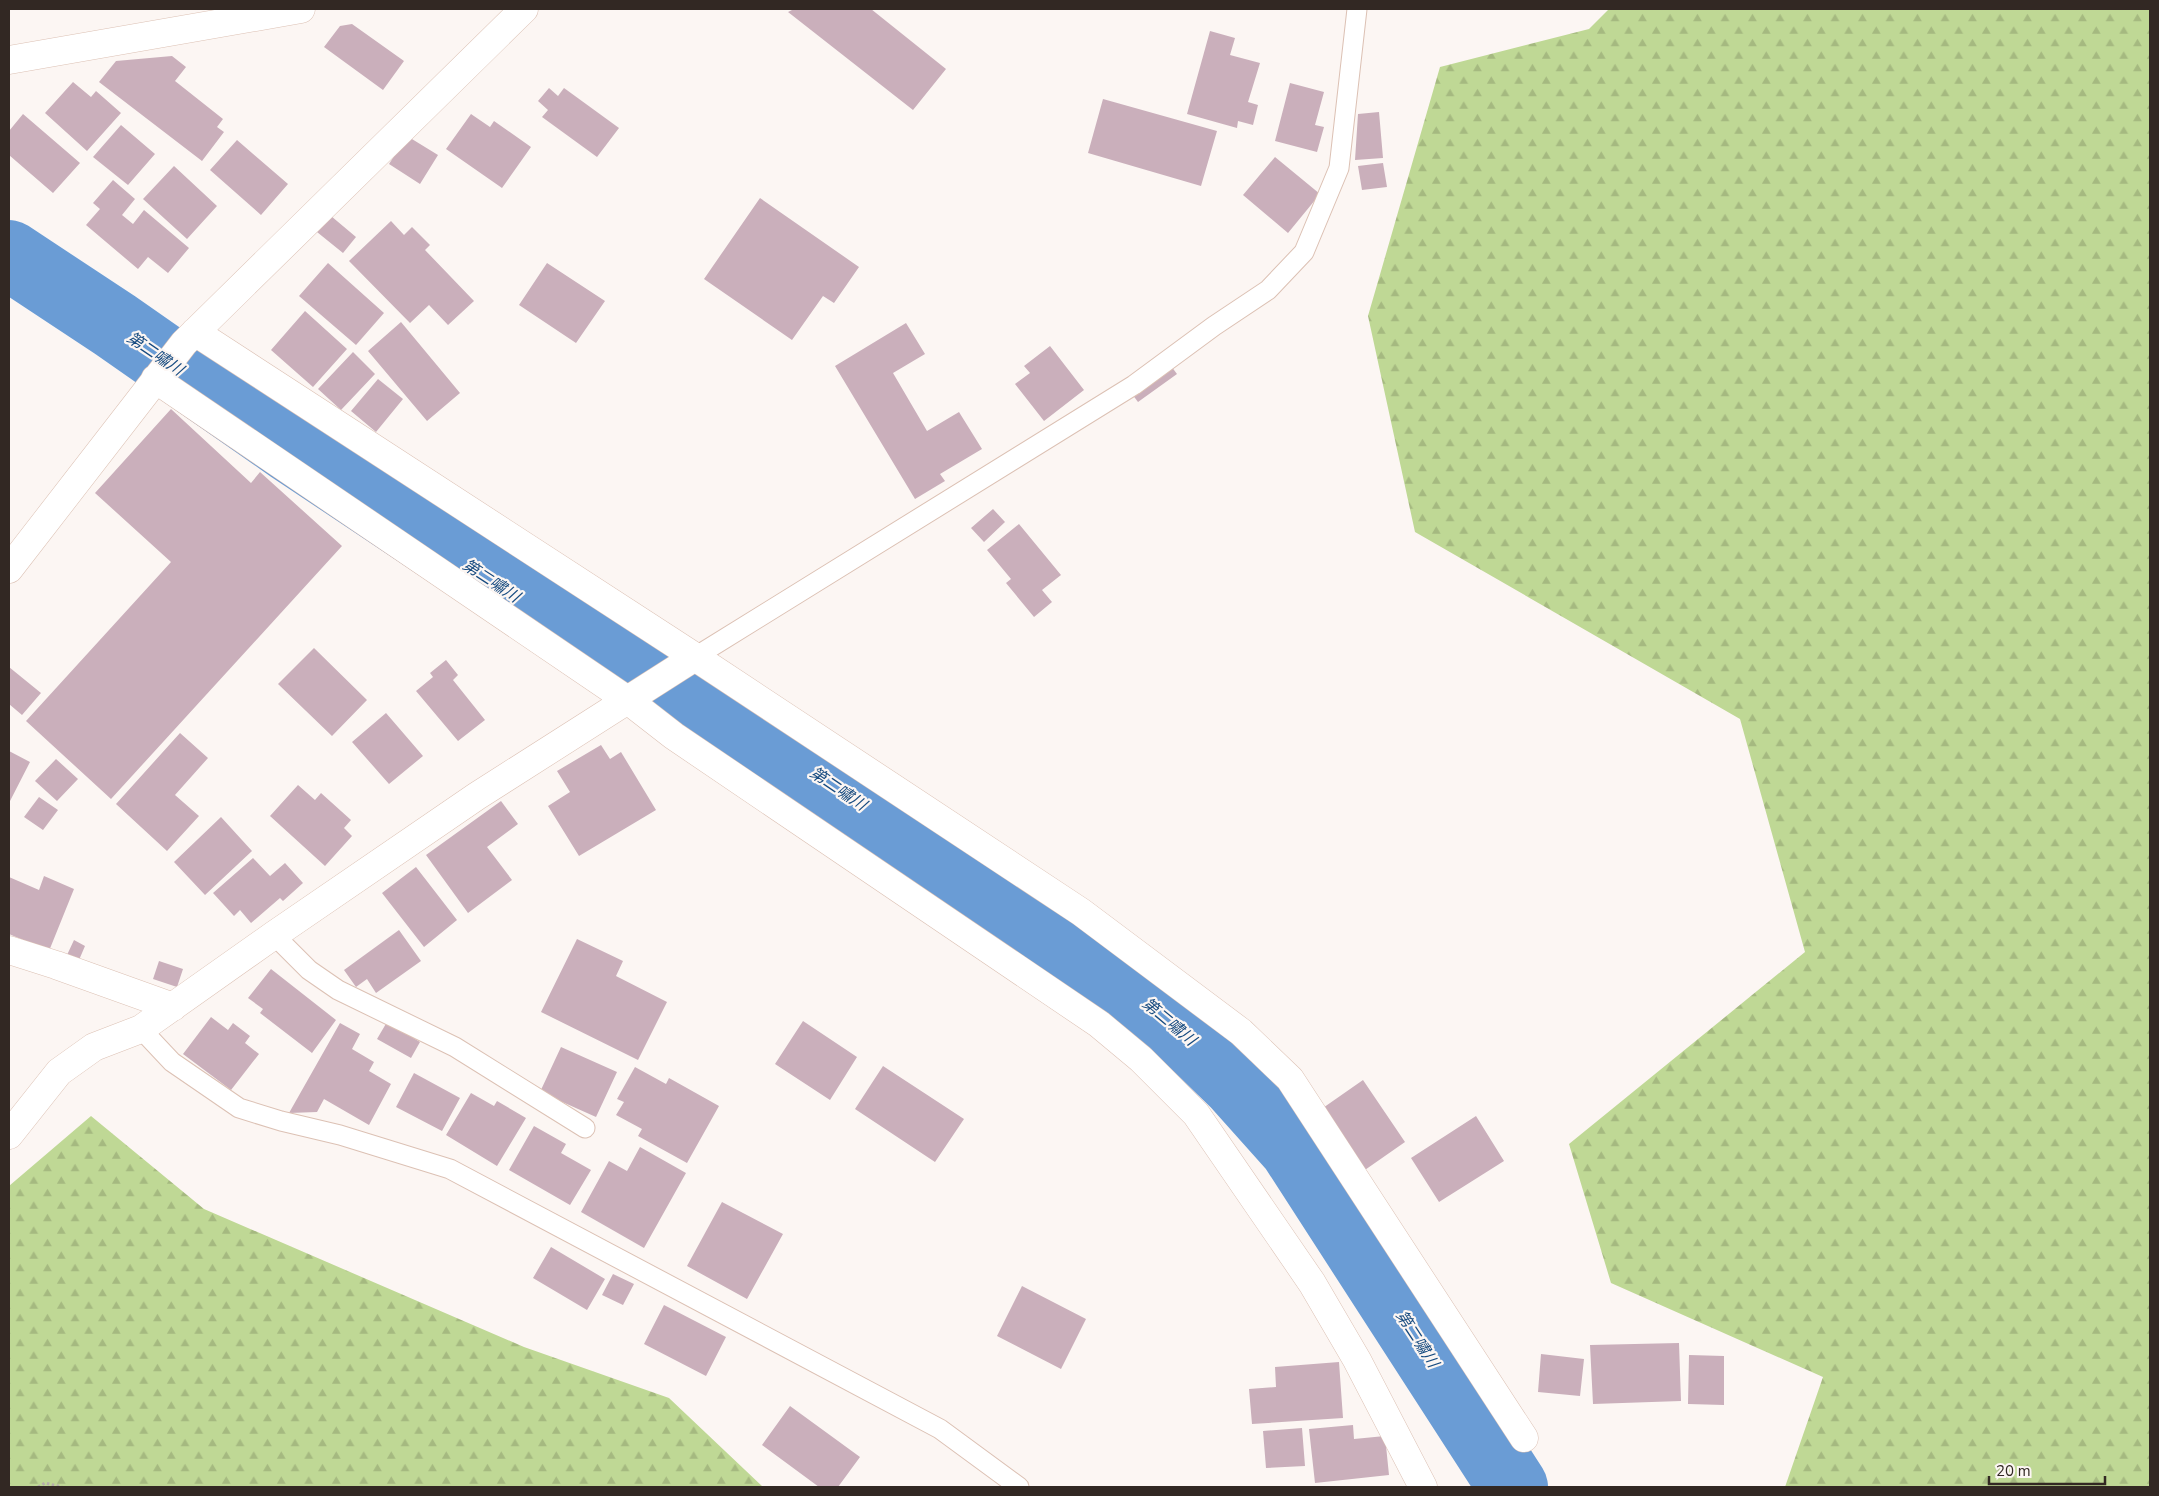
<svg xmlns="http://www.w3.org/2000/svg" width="2159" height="1496" viewBox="0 0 2159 1496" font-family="'Nunito Sans','Noto Sans JP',sans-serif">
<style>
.forest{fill:url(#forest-firs)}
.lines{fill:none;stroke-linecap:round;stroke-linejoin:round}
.river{stroke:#6a9cd5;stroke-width:70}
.building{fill:#caafbb}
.lane-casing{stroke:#dcc1b4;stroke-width:21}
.street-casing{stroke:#dcc1b4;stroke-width:29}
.path{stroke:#b5aeaa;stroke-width:3;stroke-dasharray:2.5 2.5;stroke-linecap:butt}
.lane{stroke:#fff;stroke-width:19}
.street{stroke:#fff;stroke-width:28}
.labels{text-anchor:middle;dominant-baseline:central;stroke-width:4.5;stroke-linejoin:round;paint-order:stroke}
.water-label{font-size:16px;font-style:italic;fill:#174b80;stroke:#fcf6f3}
</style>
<defs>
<pattern id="forest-firs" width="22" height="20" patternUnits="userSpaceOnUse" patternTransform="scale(1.25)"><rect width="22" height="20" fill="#bfd895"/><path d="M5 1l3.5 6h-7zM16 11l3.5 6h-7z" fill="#a5b980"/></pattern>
</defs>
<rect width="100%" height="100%" fill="#fcf6f3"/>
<!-- forest -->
<path class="forest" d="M1609 9H2150V1487H1785L1823 1377 1611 1283 1569 1144 1805 952 1740 719 1415 532 1368 316 1440 67 1589 29Z
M91 1116 204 1209 524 1347 669 1398 763 1487H9V1186Z"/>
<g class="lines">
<!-- river -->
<path class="river" d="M9 255 115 325 291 448 519 600 658 670 892 825 1171 1020 1235 1082 1294 1148 1513 1487"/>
</g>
<!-- building -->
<path class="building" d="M794 9H871L946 69 913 110 788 12Z
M352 24 404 61 383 90 324 47 340 26Z
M1210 31 1235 38 1230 55 1260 63 1248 102 1258 105 1253 125 1238 121 1237 128 1187 114Z
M172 56 186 67 175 81 223 119 217 127 224 132 202 161 99 82 116 61Z
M73 82 91 97 96 91 121 113 87 151 45 113Z
M1290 83 1324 92 1315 125 1324 127 1317 152 1275 141Z
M549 88 558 96 564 88 619 128 597 157 542 117 548 110 538 101Z
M1103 99 1217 131 1201 186 1088 153Z
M1379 112 1383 158 1355 160 1358 114Z
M23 114 80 163 53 193 9 155V131Z
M471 114 490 127 494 121 531 147 502 188 446 149Z
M121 125 155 154 128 185 93 157Z
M407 136 438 155 420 184 389 164Z
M237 140 288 184 261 215 210 170Z
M1275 157 1320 194 1288 233 1243 195Z
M1383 163 1387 187 1362 190 1358 166Z
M174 166 217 206 187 239 143 199Z
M113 180 135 199 122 215 133 224 144 210 189 248 168 273 148 257 138 269 86 225 100 209 93 203Z
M760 198 859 267 834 303 823 296 792 340 704 279Z
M331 216 356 237 343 253 317 232Z
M391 221 404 235 412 227 430 245 425 250 474 301 448 325 429 305 410 323 349 261Z
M328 263 384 313 356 345 299 296Z
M547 263 605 301 576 343 519 305Z
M305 311 347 349 313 387 271 350Z
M401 322 460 393 427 421 368 351Z
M906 323 925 354 893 373 927 431 959 412 982 449 940 474 945 481 915 499 835 366Z
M1050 346 1084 390 1044 421 1015 384 1030 373 1024 366Z
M353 352 375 374 341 410 318 389Z
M1171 366 1177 374 1138 402 1132 394Z
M378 379 403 399 376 432 351 411Z
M171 409 251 483 260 472 342 546 111 799 26 721 171 562 95 493Z
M993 509 1005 522 984 542 971 528Z
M1019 524 1061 575 1042 590 1052 602 1034 617 1006 583 1011 579 987 550Z
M314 648 367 700 332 736 278 684Z
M446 660 458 675 453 680 485 720 458 741 416 691 433 677 430 673Z
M9 667 41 693 22 715 9 704Z
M386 713 423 756 389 784 352 742Z
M180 733 208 758 175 795 199 816 167 851 116 804Z
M601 745 610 759 621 752 656 810 579 856 548 806 570 792 557 771Z
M9 751 30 762 9 803Z
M56 759 78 779 57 801 35 781Z
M298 785 315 800 321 793 351 820 344 828 352 836 325 866 270 816Z
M39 797 58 810 43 830 24 817Z
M501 801 518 824 487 847 512 880 468 913 426 855Z
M221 817 252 851 205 895 174 862Z
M253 858 270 876 285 863 303 883 283 901 280 898 251 923 240 910 234 916 213 893Z
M416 867 457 920 424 947 382 893Z
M44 876 74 889 49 951 9 934V877L39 890Z
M399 930 421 961 376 993 367 979 356 987 344 970Z
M577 939 623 961 616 976 667 1002 638 1060 541 1012Z
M74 940 85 946 79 960 67 955Z
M159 961 183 969 177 987 153 979Z
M271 969 336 1020 312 1053 260 1013 263 1009 248 998Z
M211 1017 228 1030 233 1023 250 1036 245 1043 259 1054 231 1090 183 1054Z
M803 1021 857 1057 830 1100 775 1064Z
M387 1022 420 1042 411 1058 377 1039Z
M340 1023 360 1034 352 1049 374 1062 369 1071 391 1084 369 1125 324 1099 317 1112 289 1113Z
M561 1047 617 1072 596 1117 540 1092Z
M883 1066 964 1119 935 1162 855 1109Z
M635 1067 666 1084 669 1078 719 1106 687 1163 638 1136 642 1129 616 1115 624 1102 617 1099Z
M414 1073 460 1098 442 1131 396 1107Z
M1363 1080 1405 1142 1362 1172 1320 1110Z
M471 1093 494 1106 497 1101 526 1118 497 1166 446 1135Z
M1476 1116 1504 1161 1439 1202 1411 1158Z
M534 1126 566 1144 561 1153 591 1170 570 1205 509 1170Z
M640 1147 686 1173 644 1248 581 1212 609 1161 627 1171Z
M722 1202 783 1234 747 1299 687 1266Z
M551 1247 605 1279 587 1310 533 1278Z
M613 1274 634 1284 623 1305 602 1295Z
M1022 1286 1086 1319 1061 1369 997 1336Z
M664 1305 726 1337 706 1376 644 1344Z
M1679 1343 1681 1401 1593 1404 1590 1345Z
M1541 1354 1584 1359 1580 1396 1538 1392Z
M1689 1355 1724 1356V1405L1688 1404Z
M1339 1362 1343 1418 1252 1424 1249 1389 1276 1387 1275 1367Z
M790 1406 860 1457 838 1487H819L762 1445Z
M1353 1425 1354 1439 1385 1436 1389 1475 1315 1483 1309 1429Z
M1302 1428 1305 1466 1266 1468 1263 1431Z"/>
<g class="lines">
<defs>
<path id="lane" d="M695 657 1134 385 1214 326 1268 290 1304 252 1339 168 1357 9
M274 935 309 970 338 990 455 1047 585 1128
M141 1029 172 1062 239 1108 281 1121 340 1135 450 1169 940 1429 1019 1487"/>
<path id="street" d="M9 60 301 9
M195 332 695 657 1081 912 1241 1032 1290 1079 1524 1438
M155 379 629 701 674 736 1099 1024 1141 1059 1196 1114 1312 1283 1357 1360 1423 1487
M9 569 184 343 524 9
M9 950 56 965 173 1007
M9 1135 59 1072 94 1047 141 1029 274 935 477 796 695 657"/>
</defs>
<!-- lane casing -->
<use href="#lane" class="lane-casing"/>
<!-- street casing -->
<use href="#street" class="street-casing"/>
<!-- path -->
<path class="path" d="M38 1487 45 1483 62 1487"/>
<!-- lane -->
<use href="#lane" class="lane"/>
<!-- street -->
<use href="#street" class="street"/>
</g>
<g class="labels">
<!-- water labels -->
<g class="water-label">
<text transform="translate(155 354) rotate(34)">第二嘯川</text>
<text transform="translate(491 581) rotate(33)">第二嘯川</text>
<text transform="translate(838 789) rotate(34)">第二嘯川</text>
<text transform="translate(1169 1022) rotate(40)">第二嘯川</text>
<text transform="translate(1417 1339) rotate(57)">第二嘯川</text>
</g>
</g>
<!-- border -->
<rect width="2159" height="1496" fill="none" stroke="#322823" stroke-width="20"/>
<!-- scale -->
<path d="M1989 1476v8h116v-8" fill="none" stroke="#322823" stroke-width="2.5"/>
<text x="1996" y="1476" font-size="15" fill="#322823" stroke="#fcf6f3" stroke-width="4" paint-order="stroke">20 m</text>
</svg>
